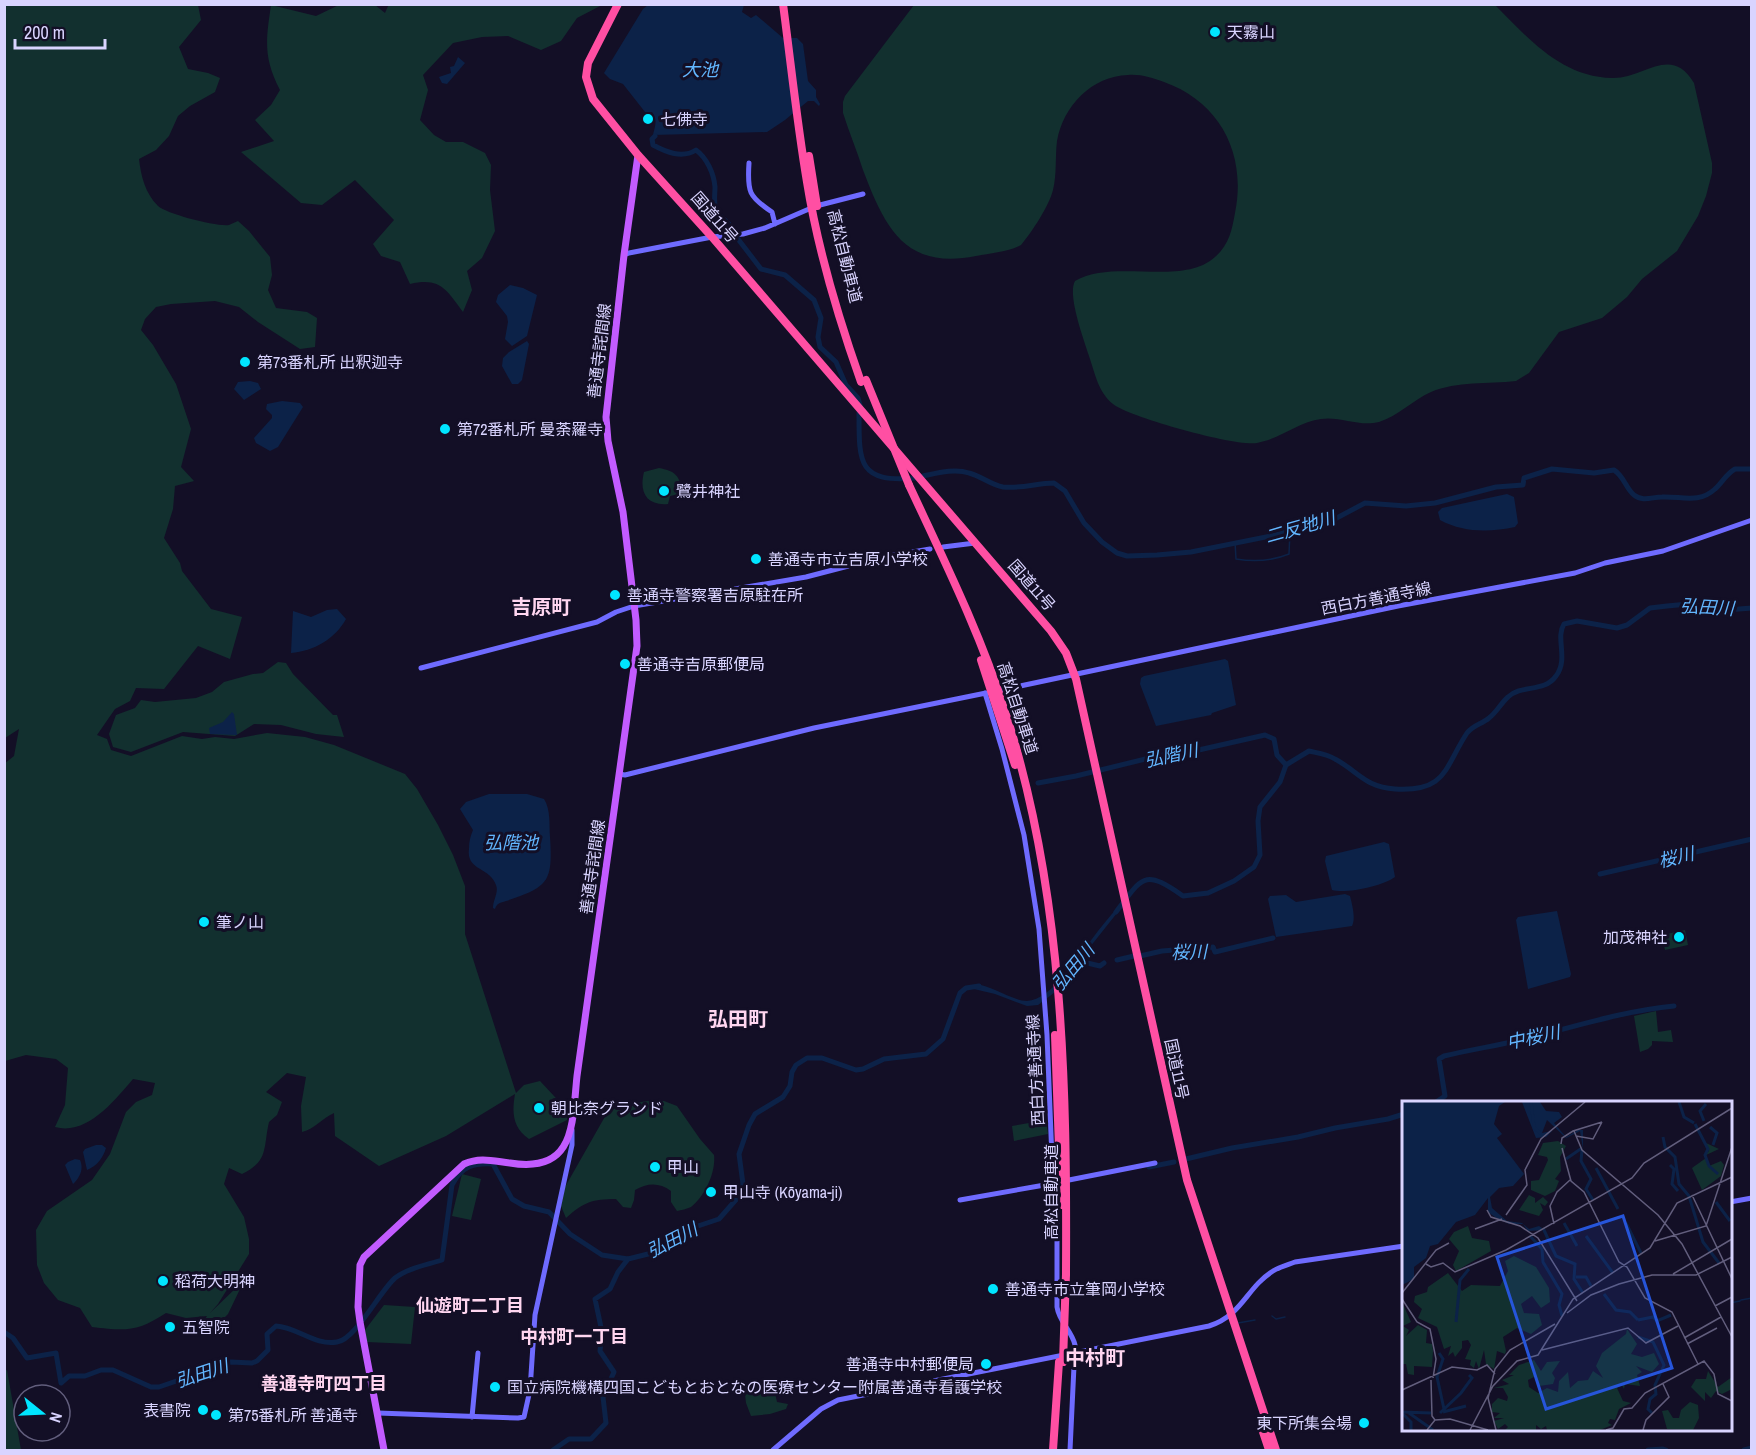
<svg xmlns="http://www.w3.org/2000/svg" width="1756" height="1455" viewBox="0 0 1756 1455" font-family="'Archivo Narrow','Noto Sans JP',sans-serif">
<style>
.green{fill:#12302f}
.water{fill:#0c2248}
.lines{fill:none;stroke-linecap:round;stroke-linejoin:round}
.stream{stroke:#0c2248;stroke-width:1.5}
.river{stroke:#0c2248;stroke-width:5}
.secondary{stroke:#6f6bff;stroke-width:5}
.primary{stroke:#c25bff;stroke-width:7}
.highway{stroke:#ff4fa3;stroke-width:8}
.highway-bridge{stroke:#ff4fa3;stroke-width:8}
.poi-dot{fill:#00e5ff;stroke:#130f26;stroke-width:2}
.labels{text-anchor:middle;dominant-baseline:central;stroke-width:6;stroke-linejoin:round;paint-order:stroke}
.poi-label{font-size:16px;fill:#d9d4ff;stroke:#130f26;text-anchor:start}
.street-label{font-size:16px;fill:#d9d4ff;stroke:#130f26}
.water-label{font-size:18px;font-style:italic;fill:#62b6ff;stroke:#130f26}
.neighbourhood-label{font-size:18px;font-weight:bold;fill:#ffd6f0;stroke:#130f26}
.quarter-label{font-size:20px;font-weight:bold;fill:#ffd6f0;stroke:#130f26}
.inset-river{fill:none;stroke:#0c2248;stroke-width:3}
.inset-road{fill:none;stroke:#625e7d;stroke-width:1.5}
.view{fill:#2655da;fill-opacity:0.15;stroke:#2655da;stroke-width:3}
.inset-edge{fill:none;stroke:#d9d4ff;stroke-width:3}
</style>
<rect width="100%" height="100%" fill="#130f26"/>
<!-- green -->
<path class="green" d="M341 4 375 5 385 13 389 4 602 5 577 18 561 41 541 50 508 36 482 37 453 43 423 75 428 90 420 120 434 135 446 142H463L485 153 491 165 490 190 495 231 482 258 467 271 472 290 463 312C446 289 440 277 410 284L400 262 381 256 373 244 394 220 355 180 322 205 301 203 241 152 274 141 255 120 271 105 280 90C263 57 266 40 271 5L316 16Z
M5 5H198L201 20 179 47 188 69 208 73 220 78 215 92 190 106 178 116 169 136 156 150 139 159C141 176 145 193 158 206 167 214 217 227 229 225 232 224 235 222 238 221L249 231 270 257 272 275 268 290 276 308 307 312 317 318 315 347 300 349 258 322 239 307 215 301 171 304 156 307 145 319 141 330 153 345 176 384 191 429 181 467 194 481 175 486 173 509 164 538 180 563 182 571 211 609 242 617 230 659 198 646 164 689 136 688 130 701 115 709 97 735 107 739 111 750 131 756 182 736 202 739 215 737 234 739 267 733 305 737 334 745 405 774 417 789 438 825 453 855 465 886V934L516 1093 524 1085 540 1081 568 1111 567 1120 529 1139C512 1127 512 1112 515 1094L446 1136 379 1166 335 1136 334 1113C322 1118 315 1129 302 1132L301 1106 306 1077 287 1073 266 1092 282 1102 277 1115 269 1122C263 1148 269 1161 242 1174L229 1168 224 1184 244 1217 249 1239V1254L218 1304 210 1313 238 1286 240 1289 228 1314 223 1319 216 1317 202 1324 207 1316 186 1318 166 1313C137 1332 126 1331 92 1327L80 1308 58 1300 44 1283 37 1265 36 1230 47 1211 92 1180 110 1154 126 1112 136 1102 152 1095 155 1083 133 1079C115 1100 87 1136 55 1127L65 1105 68 1068 56 1059 26 1055 5 1061 4 764 14 756 19 729 5 738Z
M914 5H1495C1528 38 1561 77 1612 78 1644 79 1671 44 1694 83L1712 163V173L1706 196 1698 216 1677 251 1642 279 1627 297 1602 318 1559 332 1529 373 1516 381C1488 384 1457 381 1431 392 1413 400 1398 416 1379 422 1359 427 1340 416 1321 419 1298 422 1280 439 1257 443 1236 447 1129 417 1113 404 1098 392 1095 373 1089 356 1084 340 1067 295 1075 281 1114 258 1182 287 1215 257 1229 245 1232 230 1235 213 1247 154 1220 102 1164 82 1152 78 1141 74 1128 75 1092 76 1063 106 1057 141 1055 157 1057 174 1053 190 1049 206 1032 232 1021 245 1008 252 991 253 976 256 905 270 885 228 863 170 857 151 849 132 843 113V102L845 96Z
M659 468C674 471 679 474 682 490L679 494 670 496 668 504C646 506 639 492 644 472Z
M278 662 286 663 293 674 333 715H337L344 737 316 734 281 725 254 724 235 736 183 732 131 752 113 747 109 734 116 715 135 708 141 700 155 702 196 698 212 692 224 682 253 674 263 673Z
M1685 930 1688 945 1665 950 1662 935Z
M1656 1011 1658 1032 1671 1030 1673 1042 1652 1041V1045L1648 1049 1640 1052 1634 1016Z
M655 1100 664 1101 677 1106 700 1139 714 1155C716 1172 705 1196 691 1207 687 1209 681 1210 677 1211L671 1202V1191C659 1182 647 1183 635 1190L634 1200 631 1208 623 1207 616 1199C592 1199 584 1202 566 1218L561 1206 565 1187 607 1113 620 1105Z
M1046 1120 1048 1134 1014 1141 1012 1126Z
M462 1174 481 1179 471 1220 452 1216Z
M384 1305 415 1307 411 1344 367 1342 365 1330Z
M7 1370 21 1450H5L4 1371Z
M758 1390 764 1394 768 1391 775 1393 777 1402 788 1404 786 1409 770 1414 751 1416 746 1403 745 1394 748 1391 753 1393Z"/>
<!-- water -->
<path class="water" d="M672 4 744 5 742 12 751 18 756 15 783 38H797L803 44 808 81 816 90V97L820 104 819 106 814 101H808L785 120 767 132 653 135C655 126 658 120 652 112H645L623 84 610 79 604 73 643 9 648 5Z
M458 57 465 63 447 84 442 83 439 77 451 73 450 67 454 66Z
M510 285 523 288 537 295 527 336 512 346 505 339 508 322 507 316 496 302 498 295Z
M527 341 529 344 522 380 518 384H512L502 366 503 358 509 352Z
M250 381 258 383 261 389 244 400 234 389 238 382Z
M282 401 300 403 303 407 278 447 270 451 256 443 254 438 272 418V415L266 409 267 404Z
M1507 494 1514 497 1518 523 1515 527C1490 532 1464 533 1440 520L1438 512 1442 508Z
M337 609 346 619C335 639 314 651 291 653L293 611 311 617 327 610Z
M1225 659 1228 661 1236 705 1212 713 1211 715 1156 726 1140 684 1141 678 1144 676Z
M232 712 234 714 237 735 210 734 209 728 223 722Z
M489 794H527L544 799C551 810 549 825 550 837 553 883 548 887 506 901 500 903 497 903 495 909L493 908C493 900 499 892 496 885 490 867 466 871 469 849 469 842 470 837 473 830L460 809 466 802Z
M1384 842 1389 844 1395 877C1383 886 1346 894 1332 890L1325 861 1326 856Z
M1345 894 1350 896C1352 904 1356 918 1352 926L1276 937 1268 899 1270 896 1286 895 1296 902Z
M1118 907 1121 908 1086 952 1081 964 1063 986 1038 1005 1027 1006 995 994 974 989 975 984C991 985 1013 1001 1027 1001 1052 1000 1078 956 1092 939 1100 928 1109 917 1118 907Z
M1557 911 1571 974 1570 977 1528 989 1516 920 1518 917Z
M96 1145H102L106 1148C103 1158 97 1166 87 1170L83 1152 85 1149Z
M75 1159 80 1160C84 1169 80 1177 73 1184L65 1165 68 1162Z"/>
<g class="lines">
<!-- stream -->
<path class="stream" d="M1235 542 1236 559C1254 562 1272 561 1289 554L1290 531
M1741 1300 1752 1298
M1730 1303 1740 1301
M1272 1316 1276 1319 1285 1317
M1238 1323 1255 1320"/>
<!-- river -->
<path class="river" d="M655 136 652 139 653 145C666 152 682 159 696 150 707 158 714 174 715 187 715 195 713 204 717 211 721 219 730 222 735 232
M738 239 761 269 785 275 814 300 821 318 818 337 820 347 836 362 846 385 858 398 860 405
M859 413C859 463 858 483 915 478
M923 476C937 473 955 468 969 473 981 476 991 485 1003 487 1021 489 1037 483 1054 483L1065 491 1084 523 1102 542 1117 553 1127 556 1157 555 1191 552 1276 535 1318 523 1331 521 1365 503 1406 506 1435 503 1496 487 1523 485 1524 478 1552 469 1594 473 1614 470C1624 476 1626 489 1634 495 1643 502 1652 497 1662 497 1681 496 1699 504 1715 489 1722 483 1726 474 1735 469H1752
M1038 783 1076 776 1170 753 1181 754 1265 735 1274 739 1277 755 1286 765
M1600 874 1752 839
M1116 912C1143 877 1143 868 1183 896L1208 893 1234 881 1254 867 1260 855 1258 821 1260 807 1280 782 1286 765 1309 751C1318 753 1327 754 1335 759 1359 772 1365 787 1395 789 1447 792 1444 768 1467 733 1473 725 1482 724 1489 718 1497 712 1501 703 1508 697 1522 684 1544 693 1556 676 1569 659 1555 638 1564 624L1577 621 1617 628 1627 625 1650 608 1667 606 1688 604 1726 610 1752 608
M1140 956 1162 951 1213 947 1215 952 1273 938
M1117 960 1134 956
M1077 965 1083 962 1100 966 1104 963
M1436 1102 1445 1096 1439 1059 1444 1056C1469 1050 1495 1046 1521 1040 1571 1028 1622 1011 1674 1006
M1186 1159 1232 1148 1298 1137 1335 1128 1388 1119 1404 1114
M1149 1167 1174 1162
M4 1332 13 1338 27 1358 56 1353 61 1383 69 1376H85L101 1370H113L151 1387H159L188 1377 203 1374 211 1367 231 1362 252 1363 257 1361 268 1350 267 1334 276 1326C297 1327 315 1346 337 1342 355 1340 380 1291 395 1278 408 1268 427 1265 442 1260L452 1185C462 1166 473 1163 493 1164L512 1199 524 1206 549 1212 570 1234 602 1255 628 1259 656 1252 698 1226 719 1219 741 1194 743 1184 739 1154 749 1125 755 1114 783 1097 790 1086 792 1072 796 1065 807 1058H822L856 1070 863 1069 884 1059 926 1054 943 1039 960 993 966 988 979 986
M553 1450 569 1439H591L606 1423 603 1397 614 1372 600 1351 602 1332 595 1299 610 1289 618 1272 628 1259
M1648 1450 1663 1449 1666 1450
M1744 1450 1752 1448"/>
<!-- secondary -->
<path class="secondary" d="M749 163C747 192 749 197 772 212L775 224
M820 205 863 194
M624 255 629 253 712 237 743 234 765 228 809 209
M943 547 975 543
M421 668 597 622 616 612 634 606 806 577 883 557 930 549
M1001 690 1398 606 1575 573 1605 563 1663 551 1752 520
M985 693 1002 749 1024 835 1039 929 1047 1035 1053 1184 1057 1210V1307C1059 1322 1072 1331 1075 1345L1070 1450
M619 774 625 775 814 728 986 693
M1069 1180 1155 1163
M960 1200 1056 1183
M1730 1202 1752 1198
M378 1413 518 1418 524 1417 530 1390 535 1315 572 1145V1130
M472 1417 478 1353
M773 1450 821 1409 838 1400 1209 1326C1243 1315 1246 1288 1273 1271 1279 1267 1287 1265 1295 1262L1404 1246"/>
<!-- primary -->
<path class="primary" d="M384 1450 360 1322 358 1307 360 1265 364 1257 464 1164C480 1157 493 1161 510 1163 576 1174 572 1123 577 1076L637 646 636 620 623 512 608 441 606 417 624 255 638 155"/>
<!-- highway -->
<path class="highway" d="M618 4 588 63 586 77 593 99 638 155 712 237 1051 631 1066 653 1076 679 1187 1180 1276 1450
M783 4C791 64 797 123 807 182 818 251 838 317 861 382
M809 156 817 206
M909 485C944 560 981 635 1006 714 1064 895 1067 1086 1066 1274
M981 660 1015 765
M1055 1035 1061 1205
M1262 1429 1269 1450
M1053 1450 1059 1362"/>
<!-- highway-bridge -->
<path class="highway-bridge" d="M866 380 909 485
M1063 1362 1066 1274"/>
</g>
<!-- markers -->
<g class="poi-dot">
<circle cx="1215" cy="32" r="6"/>
<circle cx="648" cy="119" r="6"/>
<circle cx="245" cy="362" r="6"/>
<circle cx="445" cy="429" r="6"/>
<circle cx="664" cy="491" r="6"/>
<circle cx="756" cy="559" r="6"/>
<circle cx="615" cy="595" r="6"/>
<circle cx="625" cy="664" r="6"/>
<circle cx="204" cy="922" r="6"/>
<circle cx="1679" cy="937" r="6"/>
<circle cx="539" cy="1108" r="6"/>
<circle cx="655" cy="1167" r="6"/>
<circle cx="711" cy="1192" r="6"/>
<circle cx="163" cy="1281" r="6"/>
<circle cx="993" cy="1289" r="6"/>
<circle cx="170" cy="1327" r="6"/>
<circle cx="986" cy="1364" r="6"/>
<circle cx="495" cy="1387" r="6"/>
<circle cx="203" cy="1410" r="6"/>
<circle cx="216" cy="1415" r="6"/>
<circle cx="1364" cy="1423" r="6"/>
</g>
<g class="labels">
<!-- poi labels -->
<g class="poi-label">
<text x="1227" y="32">天霧山</text>
<text x="660" y="119">七佛寺</text>
<text x="257" y="362">第73番札所 出釈迦寺</text>
<text x="457" y="429">第72番札所 曼荼羅寺</text>
<text x="676" y="491">鷺井神社</text>
<text x="768" y="559">善通寺市立吉原小学校</text>
<text x="627" y="595">善通寺警察署吉原駐在所</text>
<text x="637" y="664">善通寺吉原郵便局</text>
<text x="216" y="922">筆ノ山</text>
<text x="1667" y="937" text-anchor="end">加茂神社</text>
<text x="551" y="1108">朝比奈グランド</text>
<text x="667" y="1167">甲山</text>
<text x="723" y="1192">甲山寺 (Kōyama-ji)</text>
<text x="175" y="1281">稻荷大明神</text>
<text x="1005" y="1289">善通寺市立筆岡小学校</text>
<text x="182" y="1327">五智院</text>
<text x="974" y="1364" text-anchor="end">善通寺中村郵便局</text>
<text x="507" y="1387">国立病院機構四国こどもとおとなの医療センター附属善通寺看護学校</text>
<text x="191" y="1410" text-anchor="end">表書院</text>
<text x="228" y="1415">第75番札所 善通寺</text>
<text x="1352" y="1423" text-anchor="end">東下所集会場</text>
</g>
<!-- street labels -->
<g class="street-label">
<text transform="translate(715 217) rotate(49)">国道11号</text>
<text transform="translate(845 256) rotate(76)">高松自動車道</text>
<text transform="translate(599 351) rotate(-83)">善通寺詫間線</text>
<text transform="translate(1032 585) rotate(49)">国道11号</text>
<text transform="translate(1376 598) rotate(-11)">西白方善通寺線</text>
<text transform="translate(1018 708) rotate(72)">高松自動車道</text>
<text transform="translate(592 867) rotate(-82)">善通寺詫間線</text>
<text transform="translate(1177 1069) rotate(78)">国道11号</text>
<text transform="translate(1035 1070) rotate(-93)">西白方善通寺線</text>
<text transform="translate(1051 1192) rotate(-90)">高松自動車道</text>
</g>
<!-- water labels -->
<g class="water-label">
<text x="700" y="69">大池</text>
<text transform="translate(1300 527) rotate(-16)">二反地川</text>
<text transform="translate(1707 607) rotate(3)">弘田川</text>
<text transform="translate(1171 755) rotate(-12)">弘階川</text>
<text x="511" y="842">弘階池</text>
<text transform="translate(1676 857) rotate(-13)">桜川</text>
<text transform="translate(1189 952) rotate(-2)">桜川</text>
<text transform="translate(1073 967) rotate(-50)">弘田川</text>
<text transform="translate(1533 1037) rotate(-12)">中桜川</text>
<text transform="translate(672 1240) rotate(-27)">弘田川</text>
<text transform="translate(202 1373) rotate(-18)">弘田川</text>
</g>
<!-- neighbourhood labels -->
<g class="neighbourhood-label">
<text x="470" y="1305">仙遊町二丁目</text>
<text x="574" y="1336">中村町一丁目</text>
<text x="324" y="1383">善通寺町四丁目</text>
</g>
<!-- quarter labels -->
<g class="quarter-label">
<text x="541" y="606">吉原町</text>
<text x="738" y="1018">弘田町</text>
<text x="1095" y="1357">中村町</text>
</g>
</g>
<!-- overview -->
<g transform="translate(1402 1101)">
<rect width="330" height="330" fill="#130f26"/>
<path d="M156 40 164 45 158 56 159 70 153 78 157 80 153 90 143 95 129 89V80L137 79 146 59 145 56 136 54 141 42ZM304 42 317 48 304 54 307 65 319 60 322 64 319 75 300 89 290 67 304 57 303 54 307 50ZM127 94 133 97V102L141 96 146 101 143 105 138 102 141 109 137 115 117 109ZM66 125 70 137 87 140 89 150 54 170 51 164 57 150 47 138 52 131ZM112 155 134 166 147 187 148 201 139 207 130 195 119 203 122 212 137 213 140 224 129 233 115 227 101 236 104 250 103 253 95 250 92 268 84 263 82 249 77 268 74 260 72 267 68 264 69 259 63 258 69 244 66 239 60 240V247L53 256 51 251 46 255 49 245 42 248 35 226 16 217 20 208 12 201 13 195 25 191 26 186 46 172 60 190 69 184 98 185 106 170 103 160ZM0 201 9 221 1 225 7 229 4 235 16 224 25 229 24 242 30 243 31 250 30 266 12 265V274L6 273 4 263H0ZM225 228 235 243 229 253 240 256 252 252 257 263 250 271 234 265 240 271 235 274 238 285 223 283 222 288 220 284 215 287 221 300 229 302 217 308 213 319 208 318 206 322 210 324 198 329H145L144 325 139 328 134 324V329H103L106 326 103 323 96 328 92 320 102 317H92L98 312 90 311V303L96 297 105 300 106 296 101 287H92L107 283 100 279 112 274H107L117 264 132 259 139 270 145 261 158 260 150 272 153 277 151 283 137 285 134 275 126 279 127 286 136 292 145 287 156 291 157 280 166 271 168 287 176 280 186 279 191 270 201 277 194 265 200 252 224 233ZM306 270 316 286 330 276V288L320 293 314 290 309 297 303 291V300L289 286 294 278H304ZM288 301 296 304 297 317 291 329 265 328 260 310 266 309 271 317H277L279 309Z" fill="#12302f"/>
<path d="M0 1H103L97 5 92 23 100 33 95 37 122 73 111 85 97 87 88 96 90 107 105 120 120 122 127 128 137 125 143 129 126 130 121 123H107L93 116 86 111V97L73 114 54 121 36 143 28 145 24 157 12 166V178L0 184ZM120 1H138L144 10 157 11 160 16 152 22 164 36 176 29H181V48L178 30 164 37 145 19 140 32 150 30 144 36 134 37Z" fill="#0c2248"/>
<path class="inset-river" d="M129 1 132 26 139 33M277 1 282 16 292 22M302 20 298 10 304 3M293 23 306 48 303 54 307 65 316 73M308 26 315 32 311 44M261 36 263 46 273 56 277 83 287 95 301 141 317 162M180 49 179 60 189 78 184 88 191 99M164 58 180 47M268 64 272 68 270 83 276 90M194 67 216 108M314 101 328 120M162 122 175 145M224 122 239 152M141 127 154 155 173 163 172 178 181 192M128 135 140 148 141 161 160 193 157 204 160 215M184 135 211 172M174 176H184L189 185M202 193 214 209 228 211 236 219M236 219 251 216 255 220 269 214M54 221 58 179 67 168M236 236 251 241 262 264 253 284 254 293 248 298 246 308 250 312M37 252 41 258 35 276 42 308M0 311 29 312M41 311 64 305M7 312 31 329M38 312 59 292 70 277 67 274M1 313 9 321V329"/>
<path class="inset-road" d="M172 30 180 49 256 114 280 143 330 236M174 35 191 38 200 21M159 43 160 37 171 30 200 21M160 47 169 80 182 91 217 161 225 166 243 197 270 211 296 263M290 94 330 178M85 109 89 116 118 125 136 137 175 200M104 114 125 84 123 69 139 38 183 1M152 123 148 105 155 91 168 79M73 128 100 118M253 140 304 125 330 46M24 163 29 166 41 162 53 171 104 149 230 77 242 62 330 7M271 173 330 138M0 192 34 149 47 142M0 198 15 221 28 228 34 258 31 277M313 205 330 196M165 212 189 194 217 183 250 174H294L330 156M282 237 319 216M285 243 315 227M140 249 226 227 244 242 276 225M29 279 30 315 33 319M0 289 50 266 75 269 85 264 93 273M25 329 33 319 48 318 86 329M68 329 91 285 115 260 136 254 171 198 248 147 275 102 330 76M94 329 86 297 93 268 108 249 153 223M204 329 211 327 222 308 230 307 243 292 302 260 312 273 316 293 330 300M241 329 244 319 267 296 261 283"/>
<path class="view" d="M221 115 270 267 144 308 95 156Z"/>
<rect width="330" height="330" class="inset-edge"/>
</g>
<!-- border -->
<rect width="1756" height="1455" fill="none" stroke="#d9d4ff" stroke-width="12"/>
<!-- north arrow -->
<g transform="translate(42 1413) rotate(108)"><circle r="28" fill="#130f26" stroke="#625e7d" stroke-width="1.5"/>
<path d="M0-4.5L10 22L0 15L-10 22Z" fill="#00e5ff"/>
<text y="-9" font-size="16" font-weight="bold" text-anchor="middle" fill="#d9d4ff">N</text>
</g>
<!-- scale -->
<path d="M15 39v9h90v-9" fill="none" stroke="#d9d4ff" stroke-width="3"/>
<text x="24" y="39" font-size="18" fill="#d9d4ff" stroke="#130f26" stroke-width="4.5" paint-order="stroke">200 m</text>
</svg>
